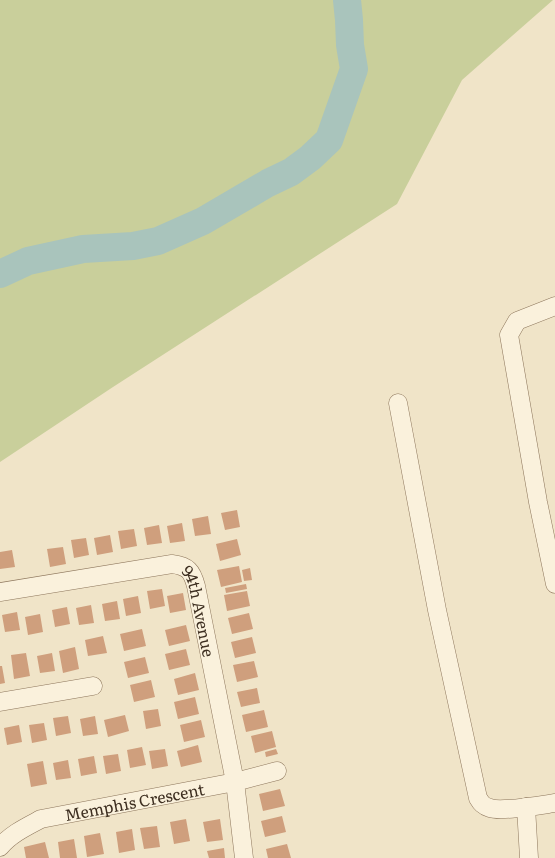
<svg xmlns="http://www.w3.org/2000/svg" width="555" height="858" viewBox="0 0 555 858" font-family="Literata,serif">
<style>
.green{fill:#c9cf9b}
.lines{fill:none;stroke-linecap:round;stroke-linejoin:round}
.river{stroke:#a9c4bc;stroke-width:28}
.building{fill:#cf9f7d}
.minor-casing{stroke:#8d765c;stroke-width:19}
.minor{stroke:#faf1dc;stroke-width:18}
.labels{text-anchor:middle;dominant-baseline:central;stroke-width:4.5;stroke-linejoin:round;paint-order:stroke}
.street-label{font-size:16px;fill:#3d2e20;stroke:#f7eed8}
</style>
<rect width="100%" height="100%" fill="#f0e4c8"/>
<!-- green -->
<path class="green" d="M0 0H553L462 80 397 204 113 387 0 462Z"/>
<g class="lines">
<!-- river -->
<path class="river" d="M0 274 28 261 83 249 133 246 158 241 203 221 268 183 291 172 310 158 329 140 354 69 350 45 349 20 347 0"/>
</g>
<!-- building -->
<path class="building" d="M237 510 240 527 225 530 221 513Z
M208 516 211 534 195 536 192 519Z
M182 523 185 541 170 543 167 526Z
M159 525 162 543 147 545 144 528Z
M134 529 137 546 121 549 118 531Z
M110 535 113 552 97 555 94 538Z
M86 538 89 555 74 558 71 540Z
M237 539 241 555 220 561 216 544Z
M63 547 66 564 50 567 47 549Z
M12 550 15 567 0 569V552Z
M239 566 242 582 221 587 217 570Z
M250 568 252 580 244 581 242 570Z
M246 584 247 589 226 593 225 588Z
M162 589 165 606 150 609 147 591Z
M247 591 250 606 227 611 224 595Z
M183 593 186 610 170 613 167 596Z
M138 596 141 613 126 616 123 599Z
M117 601 120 619 105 621 102 604Z
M91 605 94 623 79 625 76 608Z
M67 607 70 624 55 627 52 610Z
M17 612 20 630 5 632 2 615Z
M249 613 253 629 232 634 228 618Z
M40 614 43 632 28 635 25 617Z
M186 625 190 641 169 646 165 630Z
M142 629 146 646 124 651 120 634Z
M103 636 107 653 88 656 85 640Z
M252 637 256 653 235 658 231 642Z
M75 647 79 669 63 673 59 651Z
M186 649 190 665 169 670 165 654Z
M26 653 30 676 14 679 11 655Z
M52 653 55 671 40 673 37 656Z
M145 657 149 673 128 678 124 662Z
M254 661 258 677 237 682 233 665Z
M0 666H2L5 683 0 684Z
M195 673 199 690 178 695 174 679Z
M151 680 155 697 134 702 130 685Z
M257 688 260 703 241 707 237 692Z
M195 697 199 714 178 719 174 702Z
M158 709 161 726 146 729 143 711Z
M264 710 268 727 246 732 242 715Z
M125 715 129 731 108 737 104 720Z
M68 716 71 733 56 736 53 718Z
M95 716 98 734 83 736 80 719Z
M201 720 205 737 184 742 180 725Z
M44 723 47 740 32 743 29 725Z
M19 725 22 742 7 745 4 728Z
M272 731 276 747 255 753 251 736Z
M198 745 202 762 181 767 177 751Z
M142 747 146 765 130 768 127 750Z
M165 749 168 766 152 769 149 751Z
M276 749 278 754 266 757 265 752Z
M118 754 121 771 106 774 103 756Z
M94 756 97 773 81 776 78 759Z
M68 760 71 778 56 780 53 763Z
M43 761 47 784 31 787 27 764Z
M280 789 285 806 263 811 259 794Z
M282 816 286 832 265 837 261 821Z
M186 819 190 841 174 844 170 822Z
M220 819 223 840 207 842 203 822Z
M157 826 160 847 144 849 140 828Z
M132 829 135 850 119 853 116 832Z
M100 833 104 854 87 857 84 836Z
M74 839 77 858H60L58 842Z
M45 842 49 858H26L24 847Z
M287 844 291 858H268L266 849Z
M224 848 225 858H209L207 851Z"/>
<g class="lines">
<defs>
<g id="minor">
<path d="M555 306 517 321 509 335 538 502 555 584"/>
<path d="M398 403 437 610 478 798C481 803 483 806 490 808 501 812 541 805 555 803"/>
<path id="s1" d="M0 592 172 564C188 566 192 571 196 586L235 782 244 858"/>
<path d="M0 702 93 686"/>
<path d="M526 807 529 858"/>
<path id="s2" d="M0 847C11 834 26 827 41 819L235 782 277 771"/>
</g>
</defs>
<!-- minor casing -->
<use href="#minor" class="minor-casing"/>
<!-- minor -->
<use href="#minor" class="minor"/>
</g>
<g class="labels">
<!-- street labels -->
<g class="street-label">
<text stroke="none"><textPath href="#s1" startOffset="235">94th Avenue</textPath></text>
<text stroke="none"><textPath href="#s2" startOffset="145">Memphis Crescent</textPath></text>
</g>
</g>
</svg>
